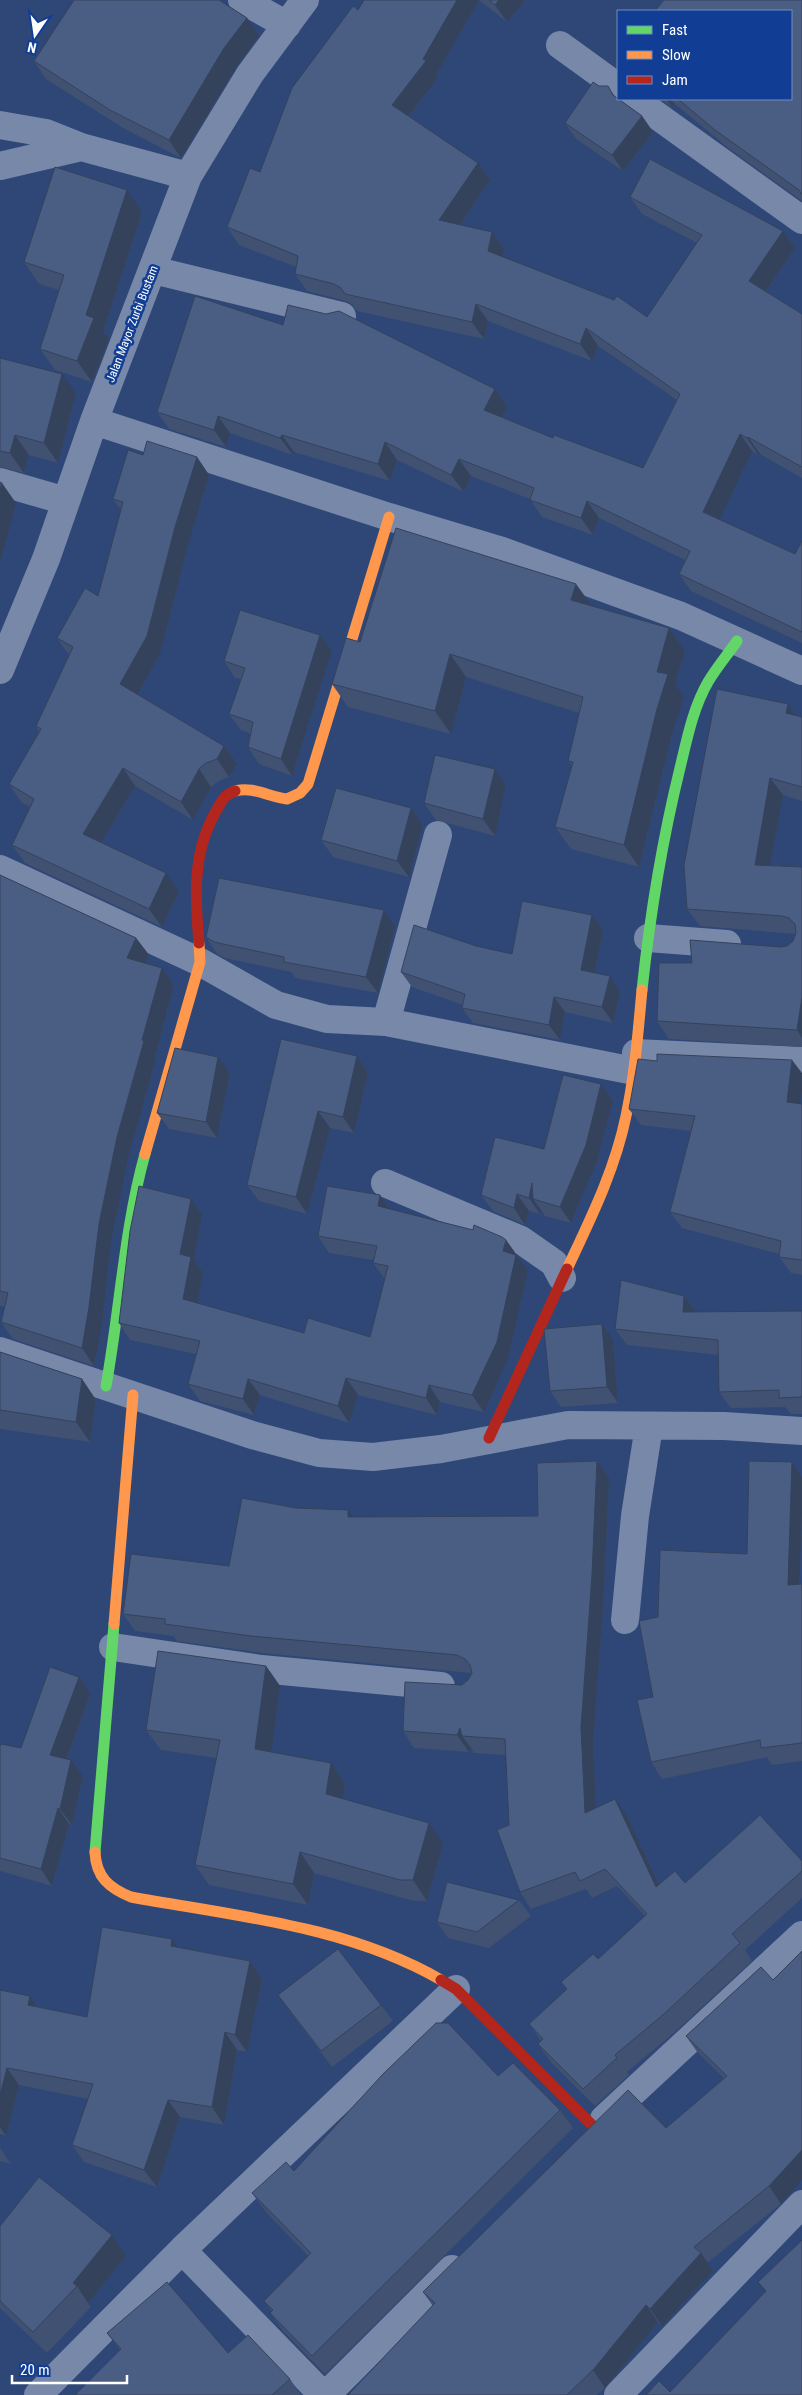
<svg xmlns="http://www.w3.org/2000/svg" width="802" height="2395" viewBox="0 0 802 2395" font-family="'Roboto Condensed',sans-serif">
<style>
.lines{fill:none;stroke-linecap:round;stroke-linejoin:round}
.street{stroke:#7788a9;stroke-width:28}
.fast{stroke:#63d668;stroke-width:11}
.slow{stroke:#ff974d;stroke-width:11}
.jam{stroke:#b3261e;stroke-width:11}
.wall{fill:#405172}
.shaded-wall{fill:#34425c}
.building{fill:#4a5e84;stroke:#34425c}
.labels{text-anchor:middle;dominant-baseline:central;stroke-width:5;stroke-linejoin:round;paint-order:stroke}
.street-label{font-size:12px;fill:#fff;stroke:#113e94}
</style>
<rect width="100%" height="100%" fill="#2f4776"/>
<g class="lines">
<!-- street -->
<path class="street" d="M242 0 287 25
M560 45 618 87
M634 99 802 220
M0 125 46 133 81 147 188 176
M0 166 81 147
M153 270 342 316
M94 421 389 517 502 551 681 616 802 671
M0 482 66 501
M0 670 46 559 94 421 188 176 250 74 305 0
M0 869 200 962 276 1005 327 1019 386 1022 634 1071
M648 938 727 944
M386 1022 438 835
M636 1053 802 1061
M385 1183 521 1240 554 1263 562 1278
M0 1351 252 1435 319 1453 373 1457 441 1449 568 1425 724 1426 802 1431
M625 1620 635 1516 649 1426
M113 1647 261 1669 441 1686
M604 2119 802 1935
M182 2250 323 2395
M38 2395 182 2250 456 1989
M326 2395 452 2269
M618 2395 802 2204"/>
<!-- fast -->
<path class="fast" d="M642 990C650 915 662 841 680 768 687 739 693 708 708 682 717 667 728 654 737 641
M106 1386C120 1309 124 1229 145 1154
M95 1852 114 1624"/>
<!-- slow -->
<path class="slow" d="M235 791C254 786 268 797 287 799L300 793 308 784 389 517
M145 1154 200 962 199 943
M567 1269C590 1220 615 1170 626 1116 635 1074 638 1032 642 990
M114 1624 133 1395
M95 1852C96 1877 109 1888 131 1897 235 1916 348 1926 441 1980"/>
<!-- jam -->
<path class="jam" d="M199 943C195 898 192 854 215 813 221 803 223 795 235 791
M489 1438 567 1269
M441 1980 456 1989 595 2128"/>
</g>
<!-- wall -->
<path class="wall" d="M72 0H219L247 18 259 36 237 66 181 158 123 128 46 79 34 61 73 2Z
M364 0H525L507 22 479 0 436 75 438 78 409 116 478 163 490 180 460 225 492 232 504 249 502 257 647 317 697 243 642 214 630 197 783 231 795 248 766 291 802 314V478L760 454 759 456 752 451 719 519 795 554 802 541V643L691 591 679 574 685 560 599 518 593 535 542 517 530 499 471 476 464 492 397 460 390 481 294 452 293 455 230 433 226 447 169 429 157 412 283 325 495 389 507 407 502 417 553 438 643 468 677 400 598 346 592 361 488 321 484 339 357 311 352 304 346 301 307 291 295 274 296 267 239 245 227 227Z
M802 0V201L727 147 675 104 672 107 660 99H791Z
M599 86H608L615 97 642 116 653 132 623 171 576 139 565 123Z
M142 212 103 332 109 339 92 382 55 370 40 349 59 290 39 284 24 262Z
M0 358 76 393 58 463 29 455 24 473 0 467Z
M143 455 197 457 209 475 188 545 160 654 137 694 224 746 237 764 229 777 219 781 211 787 193 820 135 786 101 842 179 891 162 927 25 863 12 845 30 807 21 802 9 784 39 732 36 726 69 655 57 638 98 596 121 510 113 499Z
M592 606 669 628 685 651 675 684 684 697 673 731 639 867 571 849 555 827 572 766 568 761 579 713 466 677 451 734 348 707 332 684 360 642Z
M320 635 332 651 292 776 259 764 248 747 251 734 241 730 229 714 241 679 235 678 224 661Z
M788 704 796 716 802 717V801L783 795 770 865 802 867V1047L669 1039 657 1021 692 963 787 946 793 941 796 934 700 926 687 909Z
M506 785 495 836 436 820 424 803Z
M411 808 423 825 409 877 333 857 321 840Z
M0 875 136 938 149 955 145 963 162 968 174 985 155 1056 156 1058 129 1155 111 1242 102 1325 94 1366 13 1339 1 1322 5 1307 0 1306Z
M395 927 378 993 295 978 291 972 225 958 217 954 206 937Z
M603 930 594 973 620 992 613 1023 565 1012 560 1040 473 1023 462 1008 463 1005 412 987 401 972 512 954Z
M357 1056 368 1073 354 1133 330 1128 307 1214 259 1201 247 1185Z
M657 1061 802 1073V1091L800 1104H802V1275L791 1273 779 1257V1254L682 1228 670 1212 691 1131 641 1125 629 1109Z
M230 1073 217 1138 169 1129 157 1113Z
M601 1084 613 1101 597 1161 571 1223 545 1216 541 1210 540 1214 529 1211 525 1225 493 1211 481 1195 544 1149Z
M380 1195 389 1209 506 1240 528 1271 508 1359 484 1412 440 1402 437 1415 358 1395 349 1423 260 1395 254 1415 200 1401 188 1384 196 1354 130 1340 119 1323 202 1215 194 1260 203 1273 197 1303 304 1333 370 1337 385 1279 373 1263V1260L329 1253 318 1236Z
M684 1296 696 1312 802 1311V1414H791L785 1407 731 1408 719 1392V1355L627 1345 615 1329Z
M613 1340 618 1403 561 1407 550 1391Z
M0 1352 82 1379 96 1400 90 1442 0 1429Z
M802 1477V1515L800 1584H802V1761L772 1765 767 1757 662 1779 651 1762 653 1697 658 1617 747 1554Z
M609 1478 604 1592 593 1744 596 1808 627 1816 659 1884 685 1883 802 1861V1898L745 1950 752 1961 676 2031 627 2072 629 2075 595 2106 550 2061 538 2044 541 2041 529 2024 567 1990 561 1982 598 1959 645 1916 617 1886 592 1898 586 1889 531 1909 520 1892 509 1825 506 1755 474 1753 471 1748 469 1752 414 1748 403 1731 468 1680 471 1673 263 1653 177 1641 173 1636 135 1631 123 1614 229 1566 296 1508 353 1517 538 1516Z
M266 1666 280 1686 271 1752 331 1763 345 1784 342 1799 443 1843 427 1901H414L314 1873 308 1905 209 1885 195 1865 216 1758 161 1750 146 1730Z
M90 1694 67 1759 83 1776 72 1825 69 1824 52 1886 0 1871V1746L21 1748Z
M519 1900 531 1916 489 1948 448 1938 437 1922Z
M178 1947 250 1961 262 1979 247 2052 237 2050 224 2125 180 2117 157 2187 84 2162 72 2145 88 2099 19 2085 6 2136 0 2134V1990L38 2007 87 2017Z
M761 1967 781 2204 707 2263 713 2271 662 2326 658 2322 605 2388 597 2395H348L433 2306 423 2292 666 2128 724 2078 698 2053 686 2036Z
M278 1995 381 2005 393 2021 332 2067 290 2012Z
M498 2076 560 2110 573 2128 325 2374 283 2331 270 2313 272 2312 264 2301 308 2256 265 2211 252 2193 294 2171Z
M0 2148 11 2164 0 2161Z
M0 2226 112 2235 126 2256 88 2303 91 2307 47 2353 0 2308Z
M107 2333 228 2353 290 2379 301 2395H75L120 2350Z"/>
<!-- shaded-wall -->
<path class="shaded-wall" d="M457 0H479L436 75 438 78 404 122 392 105 423 59Z
M499 0H525L507 22 495 5Z
M247 18 259 36 237 66 181 158 169 140 224 48Z
M666 99H671L675 104 672 107Z
M642 116 653 132 623 171 612 155Z
M478 163 490 180 451 238 439 220Z
M127 190 142 212 103 332 109 339 92 382 77 361 86 315Z
M783 231 795 248 761 298 749 281Z
M492 232 504 249 500 269 488 251Z
M476 304 488 321 484 339 472 322Z
M586 328 598 346 592 361 580 344Z
M62 374 76 393 58 463 44 443Z
M495 389 507 407 497 427 484 410Z
M218 416 230 433 226 447 214 430Z
M740 434 752 451 715 529 703 512Z
M15 435 29 455 24 473 10 453Z
M282 435 294 452 293 455 280 438Z
M748 437 760 454 759 456 747 438Z
M385 442 397 460 390 481 378 464Z
M197 457 209 475 188 545 160 654 133 702 120 684 175 527Z
M459 459 471 476 464 492 451 475Z
M2 483 16 503 0 562V490Z
M587 501 599 518 593 535 581 518Z
M576 584 592 606 571 600Z
M669 628 685 651 675 684 684 697 673 731 639 867 624 845 657 672Z
M320 635 332 651 292 776 281 759Z
M450 654 466 677 451 734 435 711Z
M788 704 800 722 786 713Z
M224 746 237 764 229 777 217 759Z
M123 768 135 786 96 851 83 834Z
M199 769 211 787 193 820 181 802Z
M495 769 506 785 495 836 483 819Z
M770 778 783 795 767 882 755 865Z
M411 808 423 825 409 877 397 861Z
M166 873 179 891 162 927 149 909Z
M384 910 395 927 378 993 366 977Z
M592 915 603 930 592 985 581 970Z
M136 938 149 955 139 975 127 958Z
M162 968 174 985 155 1056 156 1058 129 1155 111 1242 102 1325 94 1366 82 1348 99 1224 117 1137 142 1040Z
M610 976 620 992 613 1023 602 1007Z
M554 997 565 1012 560 1040 549 1025Z
M802 997V1038L797 1030Z
M357 1056 368 1073 354 1133 343 1117Z
M218 1057 230 1073 217 1138 206 1122Z
M792 1060 802 1073V1091L798 1119 787 1102Z
M601 1084 613 1101 597 1161 571 1223 560 1207Z
M318 1111 330 1128 307 1214 296 1197Z
M532 1183 533 1199 541 1210 540 1214 529 1198Z
M517 1194 529 1211 525 1225 514 1208Z
M380 1195 391 1212 378 1206Z
M191 1199 202 1215 194 1260 203 1273 195 1316 183 1299 180 1254Z
M506 1240 528 1271 508 1359 484 1412 472 1395Z
M684 1296 696 1312H683Z
M602 1324 613 1340 618 1403 607 1387Z
M346 1378 358 1395 349 1423 338 1406Z
M82 1379 96 1400 90 1442 76 1422Z
M248 1379 260 1395 254 1415 243 1399Z
M429 1385 440 1402 437 1415 426 1398Z
M597 1461 609 1478 604 1592 593 1744 597 1830 585 1813 581 1727Z
M792 1462 802 1477V1515L799 1601 788 1585Z
M348 1510 360 1527 348 1517Z
M266 1666 280 1686 269 1770 255 1749Z
M79 1677 90 1694 62 1772 50 1755Z
M460 1728 462 1736 471 1748 469 1752 457 1735Z
M71 1760 83 1776 72 1825 60 1809Z
M331 1763 345 1784 340 1814 326 1794Z
M615 1799 627 1816 668 1904 656 1887Z
M58 1808 69 1824 52 1886 41 1869Z
M429 1823 443 1843 427 1901 413 1880Z
M300 1852 314 1873 308 1905 293 1884Z
M172 1939 184 1956 171 1946Z
M250 1961 262 1979 247 2052 235 2035Z
M30 1996 42 2014 28 2005Z
M225 2032 237 2050 224 2125 212 2107Z
M7 2068 19 2085 6 2136 0 2127V2095Z
M168 2100 180 2117 157 2187 144 2170Z
M802 2150V2180L781 2204 769 2186Z
M112 2235 126 2256 88 2303 77 2286 73 2283Z
M701 2253 713 2271 662 2326 650 2309Z
M646 2305 658 2322 605 2388 593 2370Z"/>
<!-- building -->
<path class="building" d="M74 0H219L247 18 224 48 169 140 110 110 34 61Z
M364 0H457L423 59 426 61 392 105 478 163 439 220 492 232 488 251 614 300 617 296 647 317 702 235 630 197 650 159 783 231 749 281 802 314V467L748 437 747 438 740 434 703 512 795 554 802 541V632L679 574 690 551 587 501 581 518 530 500 534 488 459 459 451 475 385 442 378 464 282 435 280 438 218 416 214 430 157 412 195 296 283 325 288 305 326 314 339 311 495 389 484 410 553 438 554 435 643 468 680 394 586 328 580 344 476 304 472 322 345 294 341 288 334 284 295 274 298 256 227 227 250 168 260 172 292 88 353 6 358 10Z
M489 0H499L495 5Z
M664 0H802V195L799 190 715 130 678 99H791V11H655Z
M593 82 599 86H608L613 95 642 116 612 155 565 123Z
M55 167 127 190 86 315 94 318 77 361 40 349 64 275 24 262Z
M0 358 62 374 44 443 15 435 10 453 0 451Z
M147 441 197 457 175 527 147 636 120 684 224 746 217 759 206 763 199 769 181 802 123 768 83 834 166 873 149 909 12 845 34 799 9 784 41 729 36 726 73 647 57 638 85 588 98 596 123 502 113 499 128 450 143 455Z
M0 482 2 483 0 490Z
M396 528 576 584 571 600 669 628 657 672 668 674 657 709 624 845 555 827 573 762 568 761 583 697 450 654 435 711 332 684 346 638 360 642Z
M240 610 320 635 281 759 248 747 253 722 229 714 245 668 224 661Z
M717 689 788 704 786 713 802 717V787L770 778 755 865 802 867V997L797 1030 657 1021 659 963H692L690 940 780 947 787 946 793 941 796 933 795 924 789 918 782 916 687 909 684 865Z
M435 755 495 769 483 819 424 803Z
M336 788 411 808 397 861 321 840Z
M0 875 136 938 127 958 162 968 142 1040 144 1041 117 1137 99 1224 89 1307 82 1348 1 1322 8 1293 0 1291Z
M219 878 384 910 366 977 284 962V957L214 942 206 937Z
M522 901 592 915 581 970 610 976 602 1007 554 997 549 1025 462 1008 465 994 401 972 414 925 476 946 512 954Z
M281 1039 357 1056 343 1117 318 1111 296 1197 247 1185Z
M175 1048 218 1057 206 1122 157 1113Z
M657 1054 792 1060 787 1102 802 1104V1260L779 1257 781 1241 670 1212 695 1116 629 1109 638 1059 657 1061Z
M563 1075 601 1084 586 1145 560 1207 533 1199 532 1183 529 1198 517 1194 514 1208 481 1195 495 1137 544 1149Z
M139 1186 191 1199 180 1254 191 1257 183 1299 304 1333 308 1318 370 1337 388 1266 373 1263 377 1246 318 1236 327 1186 380 1195 378 1206 473 1230 474 1225 502 1237 506 1240 503 1251 516 1255 497 1342 472 1395 429 1385 426 1398 346 1378 338 1406 248 1379 243 1399 188 1384 200 1341 119 1323 130 1231Z
M621 1280 684 1296 683 1312 802 1311V1397L779 1398V1390L719 1392 718 1340 615 1329Z
M602 1324 607 1387 550 1391 544 1329Z
M0 1352 82 1379 76 1422 0 1410Z
M597 1461 592 1575 581 1727 585 1813 615 1799 656 1887 675 1871 685 1883 760 1815 802 1861V1871L732 1934 740 1943 664 2014 615 2055 617 2058 583 2089 538 2044 543 2039 529 2024 567 1989 561 1982 593 1954 598 1959 647 1914 605 1869 580 1881 575 1872 520 1892 497 1830 509 1825 505 1739 462 1736 460 1728 457 1735 403 1731 405 1682 462 1685 468 1680 472 1673 470 1665 465 1659 457 1655 251 1636 165 1624V1619L123 1614 131 1554 229 1566 242 1498 296 1508 348 1510V1517L538 1516 537 1463Z
M749 1461 792 1462 788 1585 802 1584V1743L761 1748 760 1740 651 1762 637 1700 653 1697 639 1621 658 1617 660 1550 747 1554Z
M158 1651 266 1666 255 1749 331 1763 326 1794 429 1823 413 1880H400L300 1852 293 1884 195 1865 220 1740 146 1730Z
M50 1667 79 1677 50 1755 71 1760 60 1809 58 1808 41 1869 0 1858V1746L1 1744 21 1748Z
M447 1882 519 1900 477 1932 437 1922Z
M102 1927 172 1939 171 1946 250 1961 235 2035 225 2032 212 2107 168 2100 144 2170 72 2145 93 2084 7 2068 0 2095V1990L30 1996 28 2005 87 2017Z
M338 1949 381 2005 321 2051 278 1995Z
M802 1951V2150L769 2186 694 2247 701 2253 650 2309 646 2305 593 2370 567 2395H348L435 2303 423 2292 628 2090 666 2128 727 2076 686 2036 761 1967 773 1980Z
M436 2023H448L498 2076 513 2063 560 2110 312 2356 270 2313 273 2310 264 2301 311 2253 252 2193 286 2162 294 2171 383 2074Z
M39 2177 112 2235 73 2283 77 2286 33 2332 0 2301V2226Z
M802 2240V2395H646L659 2381 670 2392 766 2291 758 2282Z
M167 2282 228 2353 248 2335 290 2379 272 2395H75L121 2349 107 2333Z"/>
<g class="labels">
<!-- street labels -->
<g class="street-label">
<text transform="translate(132 324) rotate(-69)">Jalan Mayor Zurbi Bustam</text>
</g>
</g>
<!-- legend -->
<rect x="617" y="10" width="175" height="90" fill="#113e94" stroke="#708bbf"/>
<rect x="627" y="26" width="25" height="8" fill="#63d668" stroke="#708bbf"/>
<text x="662" y="35" font-size="15" fill="#ffffff">Fast</text>
<rect x="627" y="51" width="25" height="8" fill="#ff974d" stroke="#708bbf"/>
<text x="662" y="60" font-size="15" fill="#ffffff">Slow</text>
<rect x="627" y="76" width="25" height="8" fill="#b3261e" stroke="#708bbf"/>
<text x="662" y="85" font-size="15" fill="#ffffff">Jam</text>
<!-- north arrow -->
<g transform="translate(35 35) rotate(193)" stroke="#113e94" stroke-width="4" paint-order="stroke">
<path d="M0-4L9 19L0 12L-9 19Z" fill="#ffffff"/>
<text y="-8" font-size="14" font-weight="bold" text-anchor="middle" fill="#ffffff">N</text>
</g>
<!-- scale -->
<path d="M12 2375v8h115v-8" fill="none" stroke="#ffffff" stroke-width="2.5"/>
<text x="20" y="2375" font-size="15" fill="#ffffff" stroke="#113e94" stroke-width="4" paint-order="stroke">20 m</text>
</svg>
